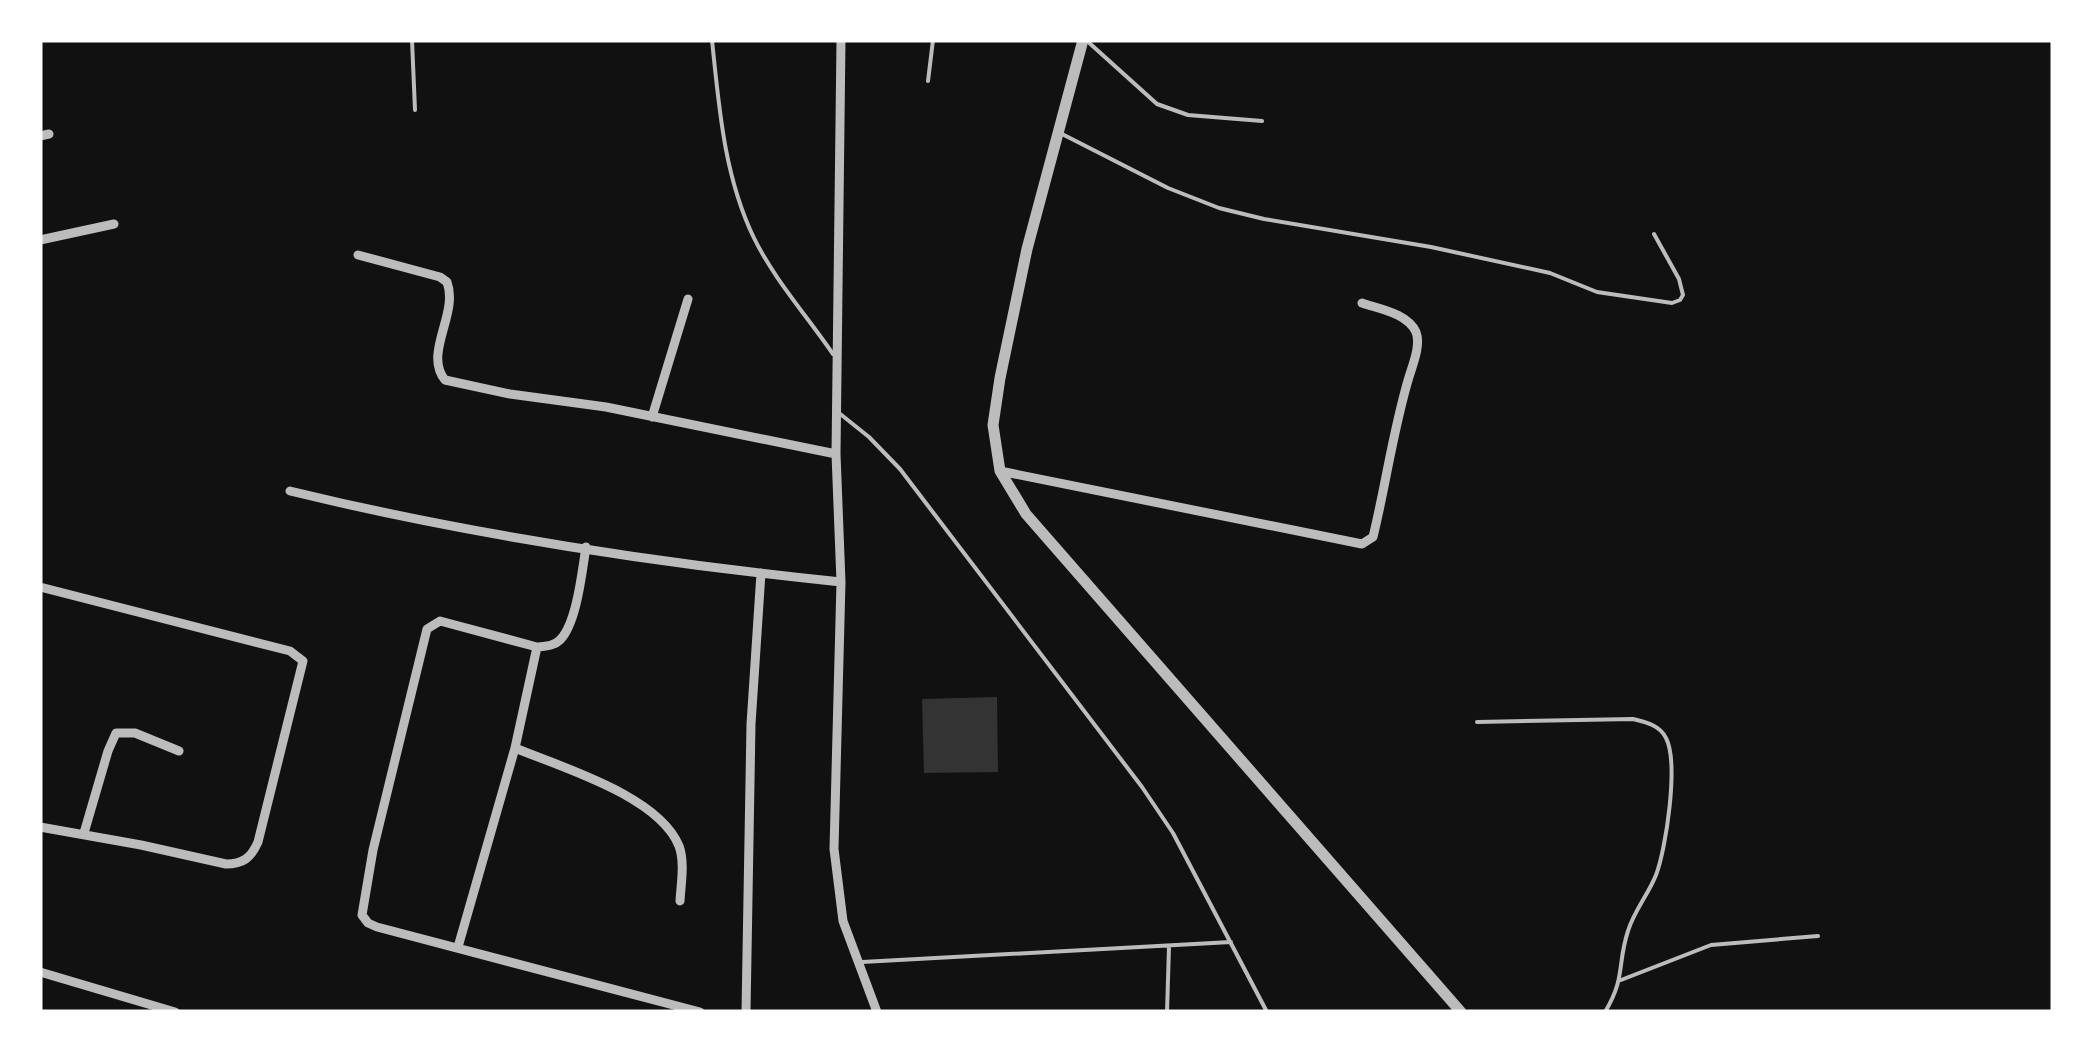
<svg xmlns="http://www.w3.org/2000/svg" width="2093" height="1052" viewBox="0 0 2093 1052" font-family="'PT Serif',serif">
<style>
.water{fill:#333}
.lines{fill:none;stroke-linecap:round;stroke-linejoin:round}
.path{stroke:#f5f5f5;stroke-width:2.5}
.service{stroke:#bcbcbc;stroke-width:4}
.minor{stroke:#bcbcbc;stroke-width:9}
.tertiary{stroke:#bcbcbc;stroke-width:11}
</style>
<rect width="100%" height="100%" fill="#111"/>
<!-- water -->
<path class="water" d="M997 697 998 772 924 773 922 699Z"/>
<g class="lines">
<!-- path -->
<path class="path" d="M1769 40H1783"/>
<!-- service -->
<path class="service" d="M412 40 415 110
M712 40C719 107 724 176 754 238 774 279 807 316 833 354
M1086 40 1157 104 1188 115 1262 121
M928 81 933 40
M1062 134 1168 188 1219 208 1264 219 1431 247 1550 273 1597 292 1672 303 1680 300 1683 295 1679 279 1654 234
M839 413 869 437 900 469 1142 787 1173 833 1267 1012
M1477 722 1633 719C1645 722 1660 725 1666 738 1679 763 1666 849 1656 875 1648 895 1634 911 1628 931 1617 964 1626 977 1605 1012
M862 962 1231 942
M1621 980 1711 945 1818 936
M1167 1012 1169 947"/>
<!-- minor -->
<path class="minor" d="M841 40 836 454 841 582 834 849 843 921 877 1012
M40 136 49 134
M40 240 114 224
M358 255 440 277 447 282C459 314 423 353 445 380L510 394 606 407 836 454
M652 417 688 299
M1000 471 1362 544 1373 537C1386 484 1393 430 1409 377 1413 364 1421 345 1416 332 1407 313 1379 309 1362 303
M290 491C471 535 656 563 841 582
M586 547C582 571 577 623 560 640 554 646 546 646 537 647L440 621 427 629 373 850 362 915 368 923 377 927 700 1012
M40 587 290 651 303 661 258 842C251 858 243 864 226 864L141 845 40 827
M515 748C561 767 659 796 679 846 685 862 681 884 680 901
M84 833 108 751 116 733H135L179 751
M458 947 515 748 537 647
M40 972 175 1012
M746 1012 751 724 761 573"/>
<!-- tertiary -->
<path class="tertiary" d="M1083 40 1027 249 1000 378 993 425 1000 471 1026 514 1461 1012"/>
</g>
<!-- border -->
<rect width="2093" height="1052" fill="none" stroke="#ffffff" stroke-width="85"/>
</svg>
